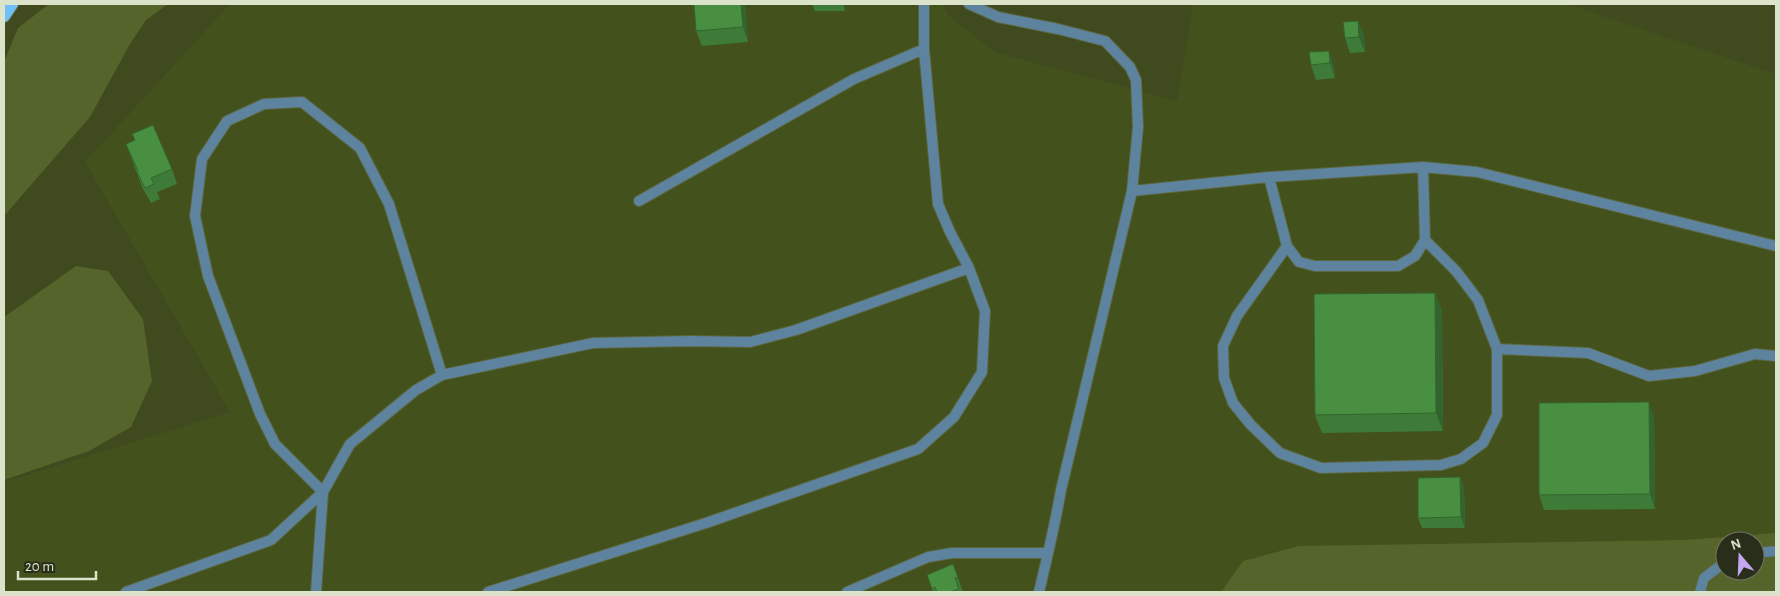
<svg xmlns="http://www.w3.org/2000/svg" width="1780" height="596" viewBox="0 0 1780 596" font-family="'Alegreya Sans',sans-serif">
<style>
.built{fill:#43511c;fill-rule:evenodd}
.green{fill:#55642a;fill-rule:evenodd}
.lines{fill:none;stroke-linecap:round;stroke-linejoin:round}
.service-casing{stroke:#5b663d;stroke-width:12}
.primary-casing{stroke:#5b663d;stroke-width:14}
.service{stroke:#5e839f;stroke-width:10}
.primary{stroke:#70bff8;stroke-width:12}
.wall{fill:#3f7b38}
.shaded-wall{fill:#33642e}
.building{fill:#498f41;stroke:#33642e}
</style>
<rect width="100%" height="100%" fill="#3f4a1e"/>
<!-- built -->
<path class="built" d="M230 4H943L947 14 995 52 1177 101 1193 4H1567L1776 74V592H4V482L230 412 85 162ZM1725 541H1755V571H1725Z"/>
<!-- green -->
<path class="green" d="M49 4H168L146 20 130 44 90 117 4 216V62L18 28Z
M76 266 108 271 143 319 152 381 131 427 89 451 4 480V317Z
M1776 533V592H1221L1243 561 1299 546 1686 540ZM1725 541H1755V571H1725Z"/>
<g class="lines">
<defs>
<path id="service" d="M969 4 998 17 1058 29 1105 41 1130 67 1136 80 1138 127 1132 191 1061 490C1055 525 1047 558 1039 592
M1269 177 1287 246 1299 262 1315 266H1398L1415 256 1425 240 1423 167
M1132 191 1269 177 1423 167 1477 172 1776 246
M639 201 854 79 924 49
M1287 246 1237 316 1223 346 1224 378 1233 403 1251 425 1280 453 1321 468 1441 465 1461 459 1483 443 1497 415V349L1478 300 1456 271 1425 240
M1497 349 1588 353 1649 376 1695 371 1755 354 1776 356
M1755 553 1776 551
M126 592 271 540 323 492 275 444 260 414 208 276 195 216 202 159 227 121 264 104 302 102 360 148 389 204 442 375
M316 592 323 492 350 444 416 390 442 375 593 343 690 341 750 342 796 330 969 268
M488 592 706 523 918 449 954 417 982 372 985 311 969 268 950 232 938 204 924 49V4
M847 592 928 557 952 553H1048
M1700 592 1704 578 1725 562"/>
<path id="primary" d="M4 16 12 4"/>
</defs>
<!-- service casing -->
<use href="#service" class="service-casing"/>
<!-- primary casing -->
<use href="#primary" class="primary-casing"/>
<!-- service -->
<use href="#service" class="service"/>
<!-- primary -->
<use href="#primary" class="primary"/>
</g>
<!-- wall -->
<path class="wall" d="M694 4H745L748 42 702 46 696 31Z
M812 4H845V11H815Z
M1358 21 1364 36 1365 52 1350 53 1345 38Z
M1309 52 1334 65 1335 78 1316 80 1311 65Z
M126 144 172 169 177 184 157 192 160 199 151 203 142 187Z
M1435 293 1442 311 1443 431 1322 433 1315 415Z
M1654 417 1655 509 1544 510 1539 495Z
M1460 477 1464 488 1465 528H1422L1418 518Z
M953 564 963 592H933L927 575Z"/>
<!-- shaded-wall -->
<path class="shaded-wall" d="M741 4H745L748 42 743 27Z
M843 4H845V11Z
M1358 21 1364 36 1365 52 1359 37Z
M1329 51 1334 65 1335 78 1330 63Z
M1435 293 1442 311 1443 431 1436 413Z
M1649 402 1654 417 1655 509 1650 494Z
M1460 477 1464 488 1465 528 1461 517Z"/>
<!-- building -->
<path class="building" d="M694 4H741L743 27 696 31Z
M1358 21 1359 37 1345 38 1343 22Z
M1329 51 1330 63 1311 65 1309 52Z
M153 125 172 169 151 178 154 184 145 188 137 172 138 171 126 144 135 140 132 134Z
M1435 293 1436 413 1315 415 1314 294Z
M1649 402 1650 494 1539 495V403Z
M1460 477 1461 517 1418 518V478Z
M953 564 958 577 955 578 959 589 950 592H937L935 587 932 589 927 575Z"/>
<!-- border -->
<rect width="1780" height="596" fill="none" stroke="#dbe3cb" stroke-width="10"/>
<!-- north arrow -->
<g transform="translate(1740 556) rotate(341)"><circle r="24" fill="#282e1a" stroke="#707661"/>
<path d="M0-4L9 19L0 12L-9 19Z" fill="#c4a7f1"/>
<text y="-8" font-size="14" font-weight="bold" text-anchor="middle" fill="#dbe3cb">N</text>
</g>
<!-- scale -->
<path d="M18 571v8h78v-8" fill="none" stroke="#dbe3cb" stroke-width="2.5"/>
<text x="25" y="571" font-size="15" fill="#dbe3cb" stroke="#282e1a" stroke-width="4" paint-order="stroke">20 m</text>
</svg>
